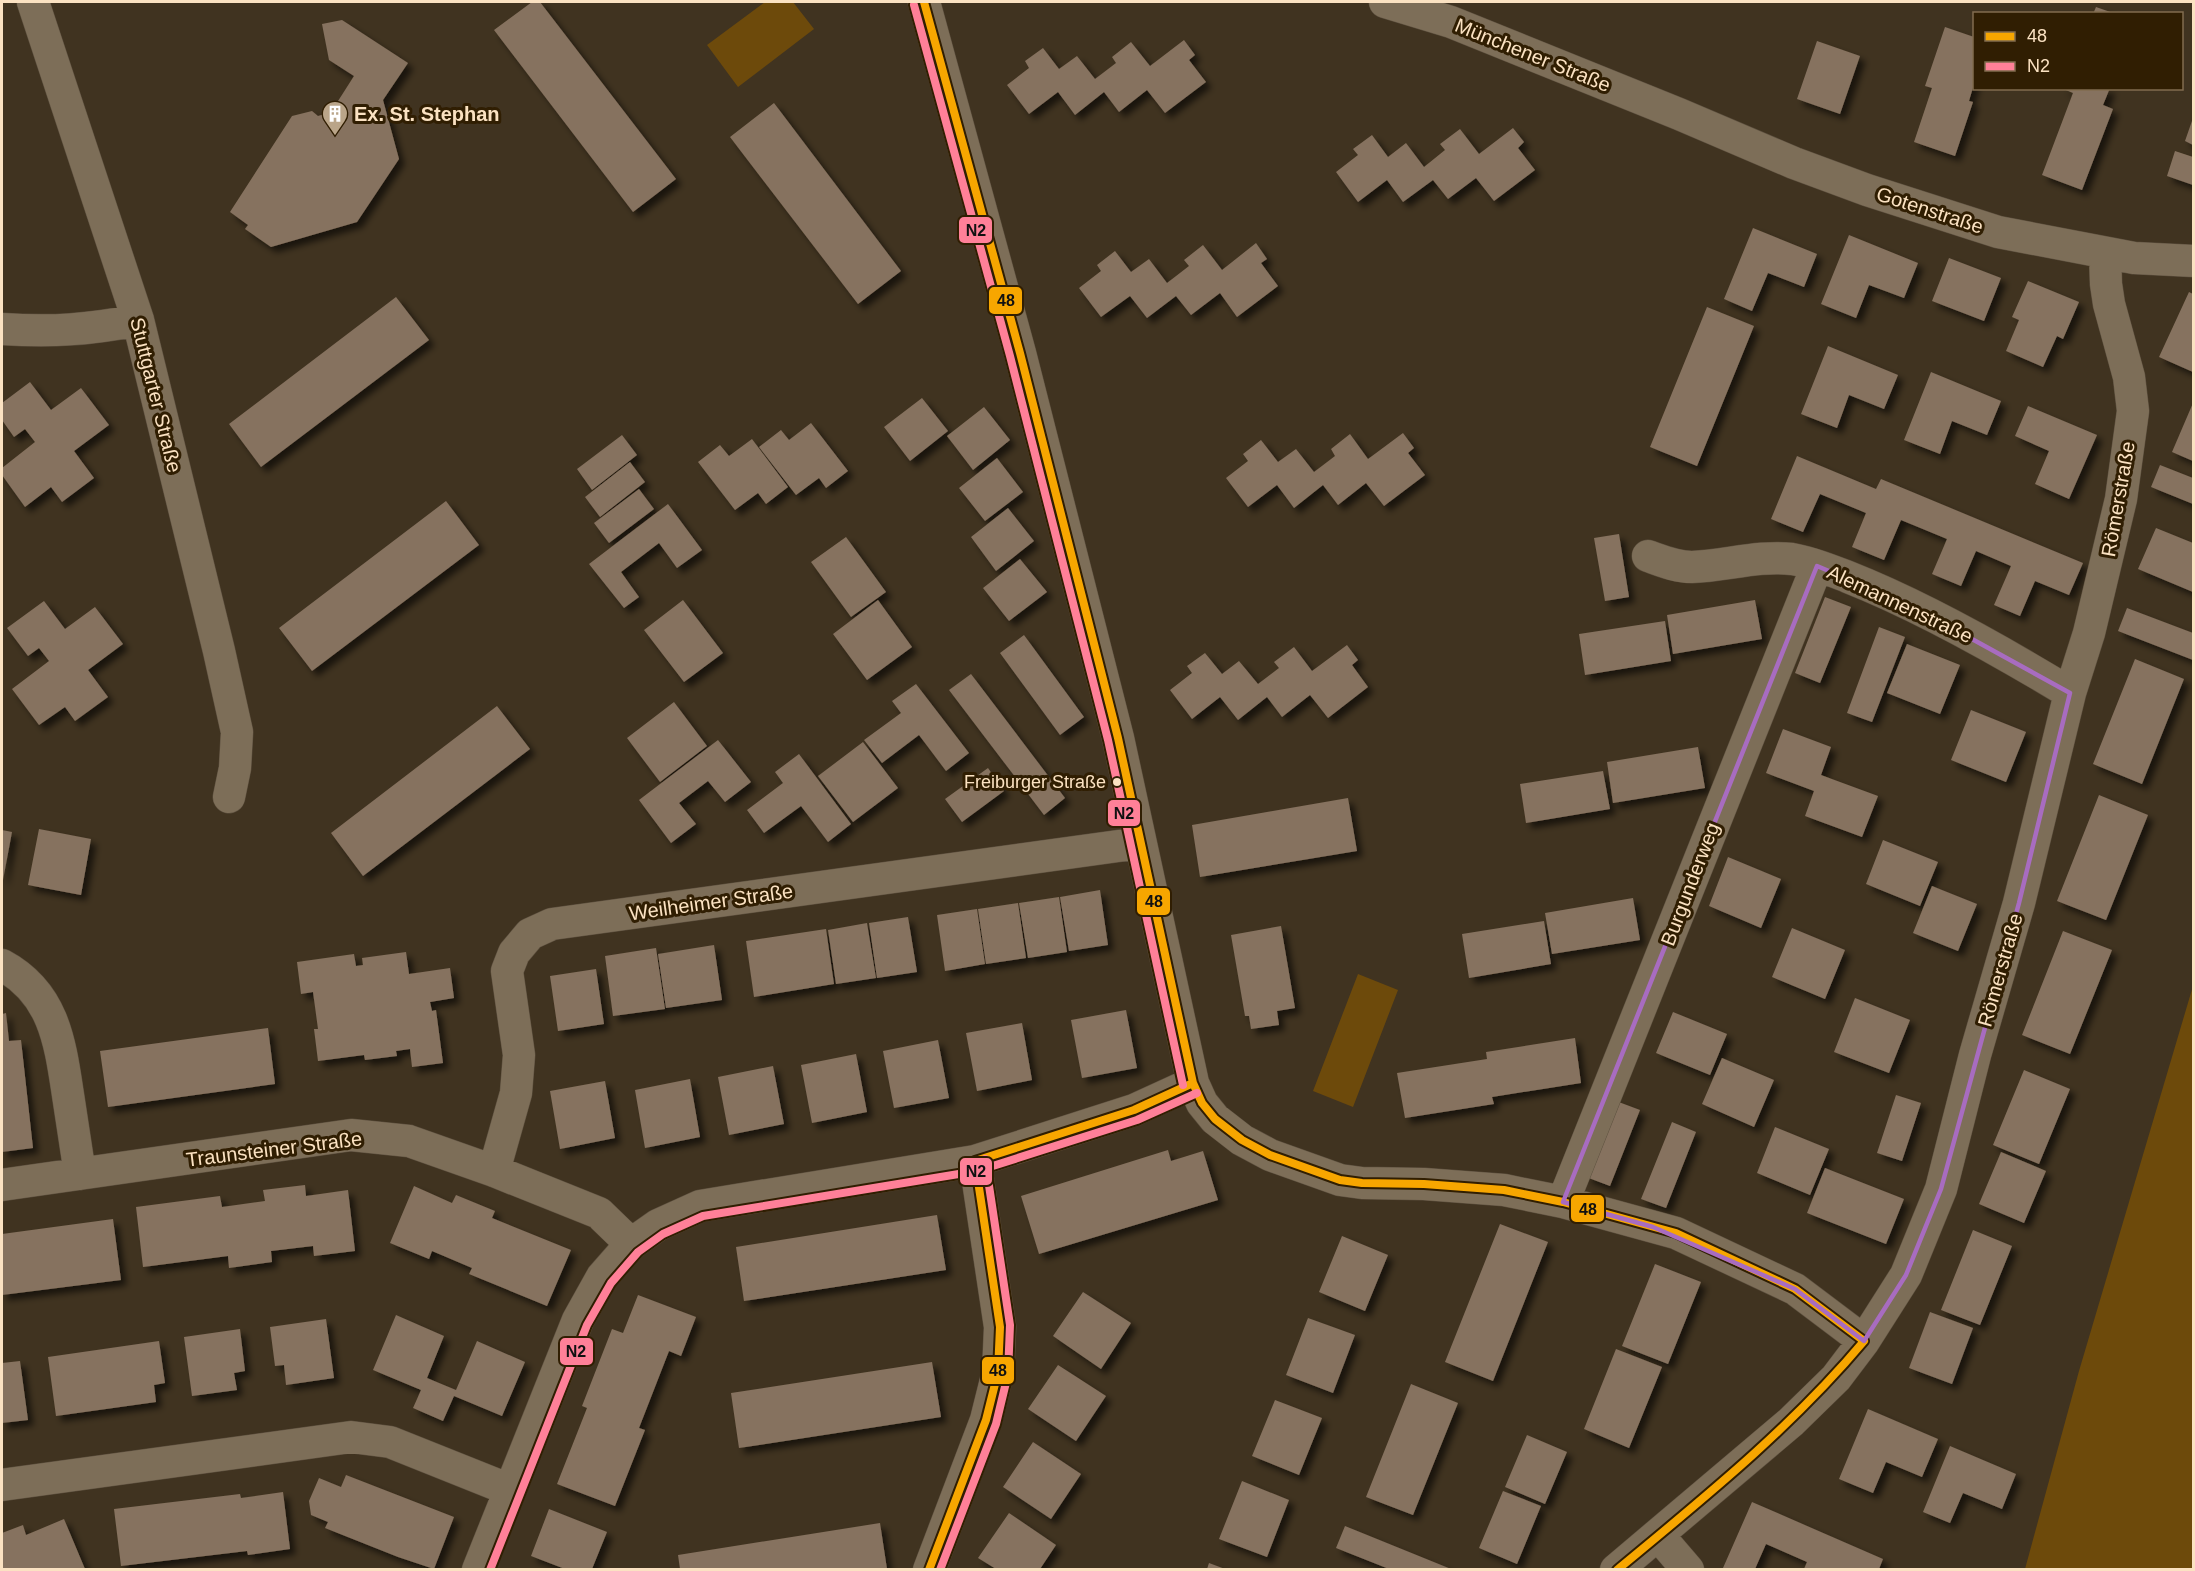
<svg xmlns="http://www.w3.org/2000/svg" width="2195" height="1571" viewBox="0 0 2195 1571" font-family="Arial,sans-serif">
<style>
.green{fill:#6d4a0b}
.building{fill:#86725f;filter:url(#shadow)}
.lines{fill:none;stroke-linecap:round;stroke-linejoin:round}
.street-casing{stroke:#5d503f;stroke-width:33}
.street{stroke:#7d6e58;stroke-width:32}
.bus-1-casing{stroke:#301e02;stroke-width:12}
.bus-2-casing{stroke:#301e02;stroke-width:12}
.bus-1{stroke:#f7a600;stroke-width:8}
.bus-2{stroke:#ff8098;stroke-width:8}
.marked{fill:none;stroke:#a86cc0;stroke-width:4.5;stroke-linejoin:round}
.bus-dot{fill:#fbe2c2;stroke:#301e02;stroke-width:2}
.labels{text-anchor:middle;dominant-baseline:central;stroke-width:6;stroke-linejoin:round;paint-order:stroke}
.bus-label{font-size:18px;fill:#fbe2c2;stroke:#301e02;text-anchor:end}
.street-label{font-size:20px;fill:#fbe2c2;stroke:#301e02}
.poi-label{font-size:20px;font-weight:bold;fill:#fbe2c2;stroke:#301e02;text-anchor:start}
.line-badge{stroke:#301e02;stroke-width:2}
.pale-badge-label{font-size:16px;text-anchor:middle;font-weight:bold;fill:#111}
</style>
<defs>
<filter id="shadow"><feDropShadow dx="5.5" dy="5.5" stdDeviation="3" flood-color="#0009"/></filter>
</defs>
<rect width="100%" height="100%" fill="#403320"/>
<!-- green -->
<path class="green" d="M765 2H793L814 29 738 87 707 45Z
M1358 974 1398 990 1353 1107 1313 1091Z
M2193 986V1569H2025L2079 1371Z"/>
<!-- building -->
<path class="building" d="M532 2H540L676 179 633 212 494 30Z
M2096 7 2113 13V14H2093Z
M342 20 408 63 383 100 399 159 357 222 271 247 245 229 248 225 230 212 292 116 312 111 318 116 331 112 354 76 329 60 322 24Z
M1945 27 1974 37V84L1969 101 1973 102 1955 156 1914 142 1932 88 1925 86Z
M1184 40 1195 55 1189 60 1206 82 1165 113 1147 90 1119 112 1104 92 1075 115 1058 92 1029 114 1007 85 1029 68 1025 61 1043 48 1059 69 1077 56 1095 79 1116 63 1112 57 1131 42 1150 66Z
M1817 41 1860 56 1840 114 1797 99Z
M2061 88H2110L2103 105 2113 109 2082 190 2042 175 2073 93Z
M774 103 901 271 858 304 730 137Z
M2193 118V145L2185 141Z
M1513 128 1524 142 1518 148 1535 170 1494 201 1476 178 1448 199 1433 180 1403 202 1387 180 1358 202 1336 172 1358 155 1353 149 1372 135 1388 157 1406 143 1424 167 1445 150 1440 144 1460 129 1479 154Z
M2175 151 2193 157V185L2167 176Z
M1753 228 1817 254 1804 287 1768 273 1752 311 1724 299Z
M1849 235 1918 263 1904 298 1869 285 1856 318 1821 304Z
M1256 243 1267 259 1261 263 1278 286 1237 317 1220 293 1191 315 1176 296 1147 318 1130 296 1101 317 1079 288 1101 271 1097 265 1115 251 1131 272 1149 259 1167 283 1189 266 1184 260 1203 245 1222 270Z
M1949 258 2001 278 1984 321 1932 301Z
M2028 281 2079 302 2063 339 2057 336 2043 367 2006 351 2019 320 2012 317Z
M2189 292 2193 294V372L2159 357Z
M396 297 429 340 261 467 229 424Z
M1707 307 1754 326 1697 466 1650 447Z
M1828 346 1898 375 1884 409 1849 395 1837 428 1801 414Z
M1931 372 2001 401 1987 435 1952 421 1940 454 1904 440Z
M30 382 51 410 81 388 109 425 74 451 94 478 62 502 51 487 25 507 2 475V468L35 442 25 429 14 437 2 420V403Z
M922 398 948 431 910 461 884 427Z
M2193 403V461L2172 452Z
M2028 406 2097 435 2069 499 2035 484 2049 451 2015 436Z
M984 407 1010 440 973 470 947 436Z
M811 423 848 471 826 488 819 478 796 495 759 447 781 430 789 440Z
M1403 433 1414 448 1408 453 1425 475 1384 506 1366 483 1338 505 1323 485 1294 508 1277 485 1248 507 1226 478 1248 461 1243 454 1261 440 1278 462 1296 449 1314 472 1335 456 1331 449 1350 434 1368 459Z
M622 435 637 455 592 490 577 469Z
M752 439 788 487 766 504 758 493 735 510 698 462 720 445 729 456Z
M1797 456 1876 489 1881 479 2083 563 2069 595 2035 581 2020 616 1994 605 2011 566 1976 551 1961 586 1932 574 1947 539 1901 520 1884 560 1852 547 1866 513 1820 494 1803 532 1771 519Z
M997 458 1023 492 985 521 959 488Z
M630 462 645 482 600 517 585 497Z
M2160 465 2193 478V504L2151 487Z
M639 489 654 509 609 543 594 523Z
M446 501 479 545 312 671 279 628Z
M668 504 702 550 677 568 659 543 621 572 639 597 624 608 589 564Z
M1008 508 1034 541 996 571 971 537Z
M2156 528 2193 543V592L2138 569Z
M1619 534 1629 597 1605 601 1594 538Z
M846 537 886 592 851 617 811 562Z
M1020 559 1047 592 1009 621 983 588Z
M1825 597 1851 607 1820 683 1795 673Z
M683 600 723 653 684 682 644 630Z
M878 600 912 647 867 680 833 634Z
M1755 600 1762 639 1673 654 1667 615Z
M44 601 65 629 95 607 123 644 88 670 108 697 75 721 65 707 39 725 12 689 49 661 39 648 28 656 7 628Z
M2127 608 2193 633V660L2118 631Z
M1665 621 1671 661 1585 675 1579 634Z
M1879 627 1905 637 1872 722 1847 713Z
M1024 635 1084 717 1060 735 1000 653Z
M1907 644 1960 665 1940 714 1887 693Z
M1347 645 1358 660 1352 665 1368 687 1328 718 1310 695 1282 717 1267 697 1238 720 1220 697 1192 719 1170 690 1192 673 1187 666 1205 653 1222 674 1239 661 1258 684 1279 668 1274 662 1294 647 1312 671Z
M2135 659 2184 679 2142 784 2093 764Z
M971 674 1065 798 1044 815 949 690Z
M916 684 969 753 946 771 919 735 882 763 864 740 901 713 892 701Z
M674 702 707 746 660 782 627 738Z
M497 706 530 749 363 876 331 833Z
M1971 710 2026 732 2006 782 1951 760Z
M1783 729 1831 747 1821 775 1878 796 1862 837 1805 816 1814 791 1766 773Z
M718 740 751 782 725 802 708 781 679 803 696 824 671 843 639 800Z
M863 742 898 788 853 822 818 776Z
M1698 747 1705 788 1613 803 1607 762Z
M799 754 851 824 828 842 801 806 764 833 747 810 783 783 775 772Z
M988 768 1004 791 962 822 945 799Z
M1603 771 1610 809 1526 823 1520 784Z
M2099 795 2148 815 2106 920 2057 901Z
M1348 798 1357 851 1200 877 1192 825Z
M39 829 91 839 81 895 28 885Z
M2 830 12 832 3 880H2Z
M1883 840 1938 862 1920 906 1866 884Z
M1728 857 1781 879 1761 928 1709 906Z
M1932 886 1977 904 1958 951 1913 933Z
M1100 890 1108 945 1069 951 1060 897Z
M1059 897 1067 952 1028 958 1019 903Z
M1633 898 1640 940 1552 954 1545 913Z
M1018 903 1026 958 986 964 978 909Z
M977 909 985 964 945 971 937 915Z
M908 917 917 972 877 978 869 923Z
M1544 921 1551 964 1469 978 1462 934Z
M867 923 876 978 836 984 828 930Z
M1281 926 1295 1008 1277 1011 1279 1025 1251 1029 1249 1016H1245L1231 935Z
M1792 928 1845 950 1825 999 1772 977Z
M826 929 834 984 754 997 746 941Z
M2063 931 2112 950 2070 1054 2022 1035Z
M714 945 722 1000 666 1008 658 954Z
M656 948 665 1009 613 1016 605 956Z
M406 952 409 974 450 968 454 998 430 1002 432 1011 436 1010 443 1063 412 1067 410 1049 396 1051 397 1056 365 1060 364 1055 318 1061 314 1029H318L313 992 301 994 297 962 354 954 356 966 363 965 362 958Z
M596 969 604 1024 558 1031 550 976Z
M1855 998 1910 1020 1889 1073 1834 1052Z
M1126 1010 1137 1068 1082 1078 1071 1020Z
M1673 1012 1727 1034 1710 1075 1656 1053Z
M6 1013 9 1041 21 1040 33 1148 2 1152V1014Z
M1022 1023 1032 1080 977 1091 966 1033Z
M268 1028 275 1084 108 1107 100 1051Z
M1575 1038 1581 1083 1492 1097 1494 1104 1405 1118 1397 1073 1487 1059 1486 1052Z
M938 1040 949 1098 894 1108 883 1051Z
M856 1054 867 1112 812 1123 801 1065Z
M1722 1058 1774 1080 1754 1127 1702 1104Z
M773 1066 784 1124 729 1135 718 1077Z
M2024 1070 2070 1089 2039 1164 1993 1145Z
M690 1079 700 1137 645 1148 635 1090Z
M605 1081 615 1138 560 1149 550 1091Z
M1896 1095 1921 1103 1902 1161 1877 1153Z
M1616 1101 1640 1110 1610 1186 1586 1177Z
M1672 1122 1696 1132 1666 1208 1641 1199Z
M1775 1127 1829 1149 1810 1195 1757 1173Z
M1168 1150 1171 1161 1203 1151 1218 1200 1039 1254 1021 1196Z
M2001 1152 2046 1171 2024 1223 1979 1204Z
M1825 1168 1904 1199 1886 1244 1807 1213Z
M305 1185 306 1196 348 1190 355 1251 314 1256 313 1246 271 1251 272 1262 229 1268 228 1256 143 1267 136 1207 220 1196 222 1207 265 1201 263 1190Z
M414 1186 452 1203 456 1195 495 1211 492 1218 571 1250 547 1306 469 1274 472 1268 432 1251 429 1259 390 1243Z
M937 1215 946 1270 744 1301 736 1247Z
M113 1219 121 1280 2 1295V1234Z
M1500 1224 1548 1242 1493 1381 1445 1362Z
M1973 1230 2012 1246 1980 1325 1941 1310Z
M1342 1236 1388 1255 1365 1311 1319 1292Z
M1655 1264 1701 1282 1668 1364 1622 1346Z
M1083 1292 1131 1323 1101 1369 1053 1336Z
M638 1295 696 1317 681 1356 669 1351 639 1428 645 1430 615 1506 557 1484 587 1408 582 1406 612 1329 623 1333Z
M1930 1312 1973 1328 1952 1384 1909 1368Z
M396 1315 444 1336 427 1378 456 1390 477 1341 525 1362 502 1416 454 1396 443 1421 413 1408 421 1390 373 1370Z
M1308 1318 1355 1335 1333 1393 1286 1375Z
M326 1319 334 1378 286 1385 284 1365 275 1366 270 1327Z
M240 1329 245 1371 234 1373 237 1390 192 1396 184 1337Z
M159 1341 165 1383 154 1385 156 1402 56 1416 48 1357Z
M1616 1349 1662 1367 1629 1448 1584 1429Z
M20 1361 28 1420 2 1423V1363Z
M932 1362 941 1417 739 1448 731 1393Z
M1058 1365 1106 1396 1076 1441 1028 1409Z
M1411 1384 1458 1403 1413 1515 1366 1497Z
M1275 1400 1322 1418 1299 1475 1252 1456Z
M1868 1409 1938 1439 1922 1477 1886 1462 1873 1493 1839 1479Z
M1527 1435 1567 1452 1545 1504 1505 1487Z
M1033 1442 1081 1474 1051 1519 1003 1487Z
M1950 1446 2016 1474 2002 1509 1963 1493 1950 1523 1923 1512Z
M346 1475 454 1517 434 1569 398 1557 325 1528 328 1522 311 1515 309 1501 319 1478 341 1487Z
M1242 1481 1289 1500 1267 1557 1219 1539Z
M1503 1491 1541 1506 1517 1564 1479 1548Z
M283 1492 290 1549 248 1555 247 1551 121 1566 114 1509 240 1494 241 1498Z
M1752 1502 1883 1559 1879 1569H1804L1807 1562 1766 1544 1755 1569 1723 1568Z
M549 1509 607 1532 592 1569H565L531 1556Z
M1009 1513 1056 1545 1040 1569H996L978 1558Z
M64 1519 85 1569H2V1533L23 1525 26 1535Z
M880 1523 887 1569H680L678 1555Z
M1345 1526 1451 1569H1389L1336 1548Z
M1209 1563 1225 1569H1207Z"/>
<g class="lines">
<defs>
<path id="street" d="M33 2 138 320 219 651 237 732 235 768 229 797
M924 2 1020 353 1118 738 1193 1083 1202 1103 1215 1119 1242 1140 1270 1155 1340 1180 1362 1183 1424 1184 1504 1190 1563 1202 1676 1233 1795 1289 1864 1341
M1385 2 1451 22 1679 114 1794 163 1867 190 1998 232 2134 258 2194 261
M2 329C52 332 88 330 138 320
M1648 556C1662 561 1676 567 1692 567 1725 566 1758 555 1792 559 1811 562 1830 570 1848 577 1924 607 2001 651 2070 693
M2 965C54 993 60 1042 68 1095 72 1122 76 1148 80 1174
M494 1171 516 1093 519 1055 507 971 514 953 530 934 552 924 1140 843
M2 1185 351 1135 409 1141 494 1171 599 1213 631 1244
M1563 1202 1817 566
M2 1485 351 1437 390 1442 510 1490
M1658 1535 1688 1570
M478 1570 578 1320 602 1277 631 1244 658 1225 700 1206 975 1161 1134 1110 1193 1083
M929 1570 986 1420 998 1372 1000 1327 975 1161
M1616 1570 1791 1422 1836 1378 1864 1341 1906 1275 1941 1189 1975 1055 2019 903 2070 693 2089 633 2121 499 2133 411 2129 377 2109 304 2106 284 2105 253"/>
</defs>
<!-- street casing -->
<use href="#street" class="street-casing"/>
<!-- street -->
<use href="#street" class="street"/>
<defs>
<path id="bus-1" d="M924 2 1020 353 1118 738 1193 1083 1202 1103 1215 1119 1242 1140 1270 1155 1340 1180 1362 1183 1424 1184 1504 1190 1563 1202 1676 1233 1795 1289 1864 1341
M975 1161 1134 1110 1193 1083
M929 1570 986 1420 998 1372 1000 1327 975 1161
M1617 1570C1704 1498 1791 1428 1864 1341"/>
<path id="bus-2" d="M914 5 1010 356 1108 740 1183 1085
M490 1570 587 1325 611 1283 638 1252 663 1234 703 1216 977 1171 1137 1120 1197 1093
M940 1570 996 1424 1008 1374 1010 1325 985 1159"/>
</defs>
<!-- bus-1 casing -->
<use href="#bus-1" class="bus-1-casing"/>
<!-- bus-2 casing -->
<use href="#bus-2" class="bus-2-casing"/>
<!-- bus-1 -->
<use href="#bus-1" class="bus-1"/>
<!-- bus-2 -->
<use href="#bus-2" class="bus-2"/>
</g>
<!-- marked area -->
<path class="marked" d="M1817 566 1912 606 2070 693 2019 903 1941 1189 1906 1275 1864 1341 1795 1289 1653 1227 1563 1202Z"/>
<!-- icons -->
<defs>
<symbol id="building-pin" viewBox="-11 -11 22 30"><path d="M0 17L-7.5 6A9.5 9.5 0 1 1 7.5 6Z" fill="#baa589" stroke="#301e02"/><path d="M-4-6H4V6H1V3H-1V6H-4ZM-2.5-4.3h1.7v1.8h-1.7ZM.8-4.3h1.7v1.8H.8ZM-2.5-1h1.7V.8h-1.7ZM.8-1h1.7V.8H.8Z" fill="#fff"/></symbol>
</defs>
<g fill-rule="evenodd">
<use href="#building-pin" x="320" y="99" width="30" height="40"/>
</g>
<!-- markers -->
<circle class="bus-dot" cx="1117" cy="782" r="5"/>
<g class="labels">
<!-- bus labels -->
<g class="bus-label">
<text x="1106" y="782">Freiburger Straße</text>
</g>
<!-- street labels -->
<g class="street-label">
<text transform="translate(1533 55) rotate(22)">Münchener Straße</text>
<text transform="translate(1930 210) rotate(18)">Gotenstraße</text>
<text transform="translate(156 395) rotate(76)">Stuttgarter Straße</text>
<text transform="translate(2118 499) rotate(-80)">Römerstraße</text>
<text transform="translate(1900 604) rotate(25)">Alemannenstraße</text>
<text transform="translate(1690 884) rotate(-69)">Burgunderweg</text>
<text transform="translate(711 902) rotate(-8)">Weilheimer Straße</text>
<text transform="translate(2000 970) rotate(-74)">Römerstraße</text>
<text transform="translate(274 1149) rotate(-7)">Traunsteiner Straße</text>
</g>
<!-- poi labels -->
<g class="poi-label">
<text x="354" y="114">Ex. St. Stephan</text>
</g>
</g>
<g class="line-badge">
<rect x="958" y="216" width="35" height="28" rx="6" fill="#ff8098"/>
<rect x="988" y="286" width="35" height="29" rx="6" fill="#f7a600"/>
<rect x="1107" y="799" width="34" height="28" rx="6" fill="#ff8098"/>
<rect x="1136" y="887" width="35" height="29" rx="6" fill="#f7a600"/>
<rect x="959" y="1157" width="34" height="29" rx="6" fill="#ff8098"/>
<rect x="1570" y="1194" width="35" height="29" rx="6" fill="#f7a600"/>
<rect x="559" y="1337" width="35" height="29" rx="6" fill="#ff8098"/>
<rect x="981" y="1356" width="34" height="29" rx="6" fill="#f7a600"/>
</g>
<g class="pale-badge-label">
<text x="976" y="236">N2</text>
<text x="1006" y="306">48</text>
<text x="1124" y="819">N2</text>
<text x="1154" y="907">48</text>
<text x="976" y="1177">N2</text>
<text x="1588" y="1215">48</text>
<text x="576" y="1357">N2</text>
<text x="998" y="1376">48</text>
</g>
<!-- border -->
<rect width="2195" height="1571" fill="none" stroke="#fbe2c2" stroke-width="6"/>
<!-- legend -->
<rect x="1973" y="12" width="210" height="78" fill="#301e02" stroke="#816c4f" stroke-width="1.5"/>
<rect x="1985" y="32" width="30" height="9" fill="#f7a600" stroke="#816c4f" stroke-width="1.5"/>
<text x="2027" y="42" font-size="18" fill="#fbe2c2">48</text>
<rect x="1985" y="62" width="30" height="9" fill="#ff8098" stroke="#816c4f" stroke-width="1.5"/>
<text x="2027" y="72" font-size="18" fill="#fbe2c2">N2</text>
</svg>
